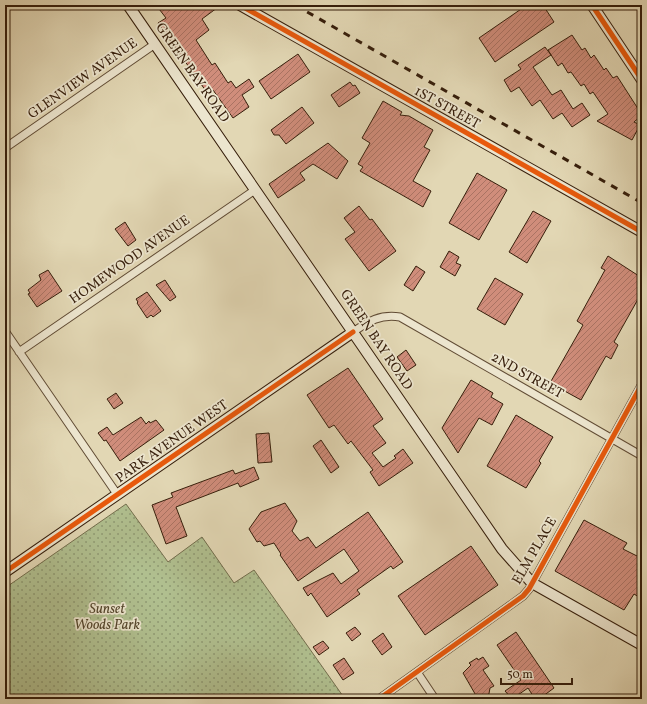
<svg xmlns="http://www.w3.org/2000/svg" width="647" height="704" viewBox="0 0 647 704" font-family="Vollkorn,serif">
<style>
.grass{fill:url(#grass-dots);stroke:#736e4d}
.building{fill:url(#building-hatch);stroke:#361e0b}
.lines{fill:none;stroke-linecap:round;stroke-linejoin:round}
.street-casing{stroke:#614c35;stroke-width:9}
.secondary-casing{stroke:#361e0b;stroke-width:12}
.street{stroke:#ece5ce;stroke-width:7}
.secondary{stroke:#ece5ce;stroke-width:10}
.rail{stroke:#361e0b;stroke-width:3;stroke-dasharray:7 7;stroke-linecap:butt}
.cycleway-casing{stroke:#ece5ce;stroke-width:8}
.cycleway{stroke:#e8590c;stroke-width:5}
.labels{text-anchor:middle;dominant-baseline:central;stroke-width:3.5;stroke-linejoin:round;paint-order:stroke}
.street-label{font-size:14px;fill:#361e0b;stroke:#ece5ce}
.park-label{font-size:14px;font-style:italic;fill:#54462c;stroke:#ece5ce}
</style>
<defs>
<pattern id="grass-dots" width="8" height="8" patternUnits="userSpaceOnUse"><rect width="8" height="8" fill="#b0bf8f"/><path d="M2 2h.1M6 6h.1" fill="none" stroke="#909b73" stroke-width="1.8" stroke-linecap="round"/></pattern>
<pattern id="building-hatch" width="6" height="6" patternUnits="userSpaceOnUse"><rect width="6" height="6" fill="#d08d7b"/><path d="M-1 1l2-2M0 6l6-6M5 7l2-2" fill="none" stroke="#aa7363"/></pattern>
</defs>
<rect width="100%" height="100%" fill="#e2d7b4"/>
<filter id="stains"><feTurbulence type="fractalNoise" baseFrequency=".005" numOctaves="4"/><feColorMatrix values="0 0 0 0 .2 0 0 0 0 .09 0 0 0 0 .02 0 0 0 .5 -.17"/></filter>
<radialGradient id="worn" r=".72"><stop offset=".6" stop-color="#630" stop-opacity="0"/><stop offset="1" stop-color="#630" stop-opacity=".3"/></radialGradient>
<!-- grass -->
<path class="grass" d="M126 504 168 562 202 537 234 583 254 570 345 699H5V588Z"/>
<!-- building -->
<path class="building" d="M156 5H221L202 19 209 30 196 40 212 65 215 63 228 83 231 81 236 88 249 79 254 87 242 95 249 107 233 118 213 90 208 94 158 23 166 18Z
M527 5H543L554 22 495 62 479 38Z
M572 35 582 50 585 48 591 58 594 55 604 70 606 68 613 78 617 76 642 115 634 122 640 125 632 140 597 121 608 114 593 92 590 94 584 84 581 86 571 72 568 73 562 63 558 66 548 50Z
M545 47 551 55 533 67 552 95 561 90 573 109 582 103 590 115 572 127 562 113 553 119 540 100 532 106 519 87 511 92 504 80 521 69 518 65Z
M298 54 310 72 271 99 259 81Z
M350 82 353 86 355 85 360 93 339 107 331 95Z
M383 101 402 112 400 115 409 116 433 130 424 147 430 150 413 181 431 191 423 207 360 171 363 167 358 164 370 143 362 138Z
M302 107 314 123 286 144 279 135H274L271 130Z
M328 143 348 161 337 179 313 164 300 173 305 180 278 198 269 184Z
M477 173 507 190 479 240 449 223Z
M359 206 370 220 372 219 396 251 369 271 345 239 355 232 344 218Z
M533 211 551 221 527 263 509 252Z
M125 222 136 240 128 246 115 229Z
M449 251 459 257 456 263 461 265 455 276 440 267Z
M608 256 642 278V292L614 342 618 345 611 359 606 356 581 400 550 383 583 325 577 321 605 270 601 268Z
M416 266 425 272 413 291 404 285Z
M48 270 62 291 37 307 28 294 30 293 28 290 41 280 39 275Z
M495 278 523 294 505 325 477 309Z
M165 280 176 297 170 301 156 285Z
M147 292 161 311 153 317 151 315 147 318 137 303 138 302 136 299Z
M406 350 416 365 407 371 397 357Z
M348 368 383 419 373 426 386 443 372 453 383 467 396 458 394 456 403 449 413 463 379 486 370 472 373 470 351 441 348 444 334 425 329 428 307 395Z
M471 380 493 393 491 397 503 404 492 425 479 418 458 453 442 428Z
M116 393 123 403 114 409 107 399Z
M516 415 553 437 539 461 541 463 526 488 487 466Z
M141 417 146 424 149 421 150 423 156 420 164 430 120 461 106 440 104 441 98 433 107 427 113 435Z
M269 433 272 462 258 463 256 434Z
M321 440 339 467 331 473 313 446Z
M254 467 259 479 240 487 238 483 176 507 187 536 166 544 152 505 173 497 171 493 233 470 235 474Z
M285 503 297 521 292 531 300 541 308 537 316 548 368 512 403 562 393 569 391 566 357 590 360 594 327 617 311 593 308 596 303 588 333 573 341 584 359 571 344 549 298 581 280 555 281 554 274 543 264 546 260 541 257 542 249 529 261 512Z
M584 520 627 543 623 549 637 556 642 547V599L634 594 624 610 555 571Z
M471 546 498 585 425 635 398 596Z
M355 627 361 634 352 641 346 633Z
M516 632 554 688 539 699H535L528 688 512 699 505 691 521 680 497 645Z
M383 633 392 647 382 655 372 641Z
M323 641 329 648 319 655 313 647Z
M483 657 489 666 483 670 494 686 490 688 488 699H478L463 673 471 665 469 663 477 658 478 660Z
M344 658 354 673 343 680 333 665Z"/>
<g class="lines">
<defs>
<path id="street" d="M5 148 155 44
M5 331 117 494
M353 332C369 321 380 314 400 317L642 456
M19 352 255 190
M417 672 435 699
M379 699 523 596 529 589 642 384"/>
<path id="secondary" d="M128 5 502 549 532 583 642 645
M240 5 642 232
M592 5 642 80
M5 572 353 332"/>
</defs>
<!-- street casing -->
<use href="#street" class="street-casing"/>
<!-- secondary casing -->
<use href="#secondary" class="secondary-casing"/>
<!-- street -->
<use href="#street" class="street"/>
<!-- secondary -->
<use href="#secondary" class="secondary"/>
<!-- rail -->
<path class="rail" d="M295 5 642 203"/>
<defs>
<path id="cycleway" d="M240 5 642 232
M592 5 642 80
M5 572 353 332
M379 699 523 596 529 589 642 384"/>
</defs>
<!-- cycleway casing -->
<use href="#cycleway" class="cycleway-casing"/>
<!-- cycleway -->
<use href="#cycleway" class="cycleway"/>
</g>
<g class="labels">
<!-- street labels -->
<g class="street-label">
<text transform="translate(192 73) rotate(55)">GREEN BAY ROAD</text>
<text transform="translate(83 79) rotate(-35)">GLENVIEW AVENUE</text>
<text transform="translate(447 108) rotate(29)">1ST STREET</text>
<text transform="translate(130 260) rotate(-35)">HOMEWOOD AVENUE</text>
<text transform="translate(376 340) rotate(56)">GREEN BAY ROAD</text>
<text transform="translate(527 376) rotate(29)">2ND STREET</text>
<text transform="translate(172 442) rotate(-35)">PARK AVENUE WEST</text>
<text transform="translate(535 551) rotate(-60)">ELM PLACE</text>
</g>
<!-- park labels -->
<g class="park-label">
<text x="107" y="609">Sunset<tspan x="107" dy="16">Woods Park</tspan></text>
</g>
</g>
<!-- margin -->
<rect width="647" height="704" fill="none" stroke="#e2d7b4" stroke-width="20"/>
<rect x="6" y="6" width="635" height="692" fill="none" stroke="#361e0b" stroke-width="2"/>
<rect x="10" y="10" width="627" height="684" fill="none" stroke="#361e0b"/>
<!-- scale -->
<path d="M501 678v6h71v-6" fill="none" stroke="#361e0b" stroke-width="2"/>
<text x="507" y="678" font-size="12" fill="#361e0b" stroke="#ece5ce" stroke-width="3" paint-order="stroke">50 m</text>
<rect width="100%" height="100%" filter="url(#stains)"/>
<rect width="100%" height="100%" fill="url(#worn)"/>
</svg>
